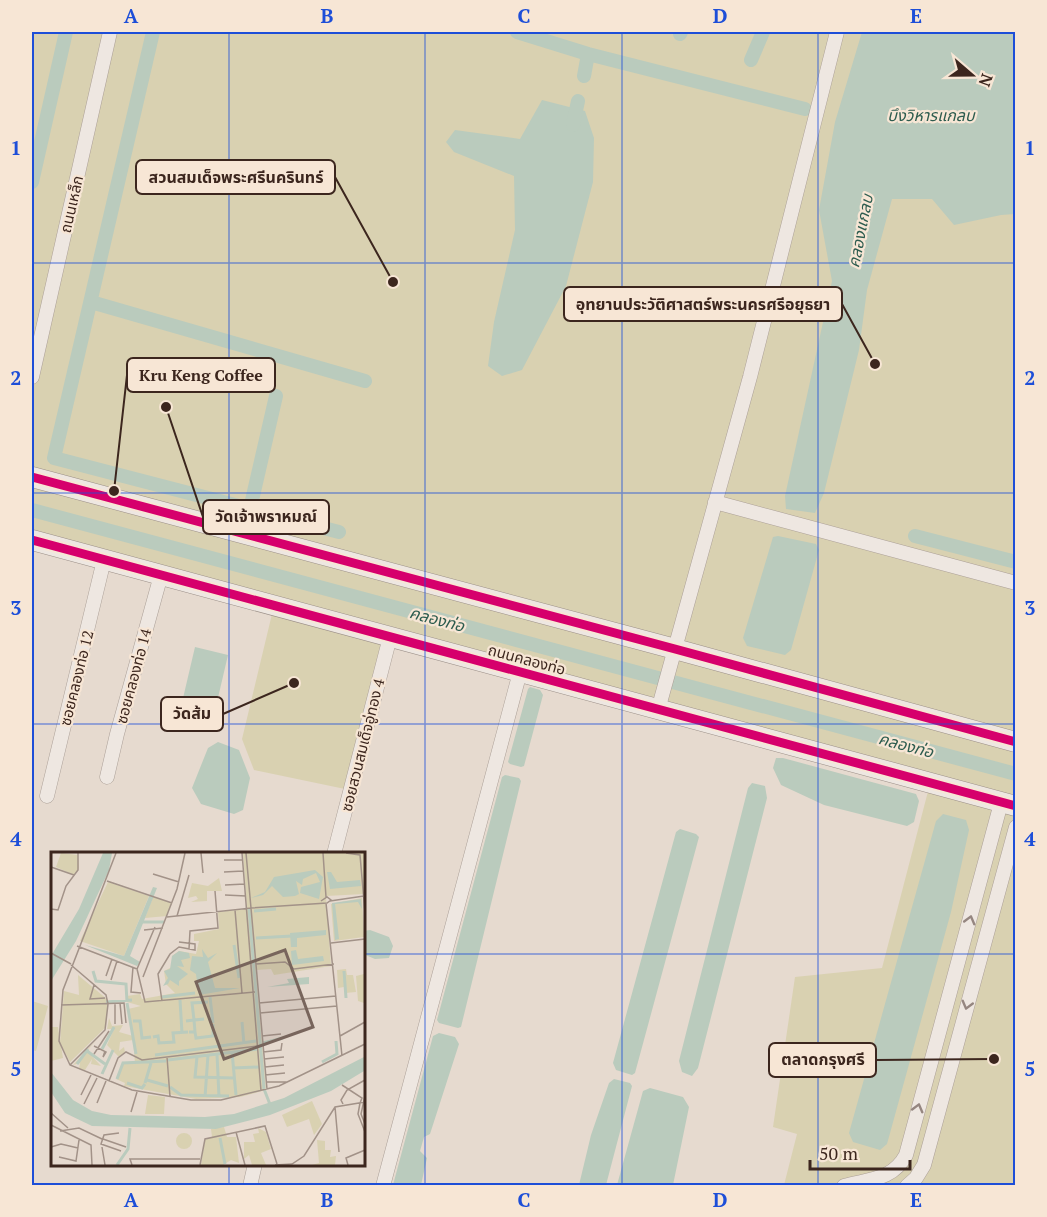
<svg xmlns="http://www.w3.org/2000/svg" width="1047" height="1217" viewBox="0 0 1047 1217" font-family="'PT Serif','Noto Sans Thai',serif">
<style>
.green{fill:#d9d1b1}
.water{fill:#bacbbd}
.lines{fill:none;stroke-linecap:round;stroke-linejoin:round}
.canal{stroke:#bacbbd;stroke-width:14}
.street-casing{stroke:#aca098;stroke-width:15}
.secondary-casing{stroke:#9b8f88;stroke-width:21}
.street{stroke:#eee7e1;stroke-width:14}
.secondary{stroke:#eee7e1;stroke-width:20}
.cycleway-casing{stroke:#f7e6d5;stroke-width:13}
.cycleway{stroke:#d6006c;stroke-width:9}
.oneway{stroke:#958680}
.grid{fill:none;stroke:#1d4ed8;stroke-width:1.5;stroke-opacity:0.55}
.labels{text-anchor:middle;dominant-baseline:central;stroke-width:4.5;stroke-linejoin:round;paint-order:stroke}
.street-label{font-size:15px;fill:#3c261e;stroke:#f7e6d5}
.water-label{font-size:16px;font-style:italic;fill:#2d5c4f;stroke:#f7e6d5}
.inset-river{fill:none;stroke:#bacbbd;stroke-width:3}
.inset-road{fill:none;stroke:#a29288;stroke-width:1.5}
.view{fill:#78655c;fill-opacity:0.15;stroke:#78655c;stroke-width:3}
.inset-edge{fill:none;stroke:#3c261e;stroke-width:3}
.leader{fill:none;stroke:#3c261e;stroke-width:2}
.callout-dot{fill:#3c261e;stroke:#f7e6d5;stroke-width:2}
.callout{fill:#f7e6d5;stroke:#3c261e;stroke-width:2}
.callout-label{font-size:16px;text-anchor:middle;font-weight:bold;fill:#3c261e}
.neatline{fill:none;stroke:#1d4ed8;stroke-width:2}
.grid-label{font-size:20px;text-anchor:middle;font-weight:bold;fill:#1d4ed8}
</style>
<rect width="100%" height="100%" fill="#e6dacf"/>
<!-- green -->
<path class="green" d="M32 32H1015V1185H784L797 1134 773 1127 795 977 882 968 932 776 648 696 32 532Z
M272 614 382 644 345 789 254 770 242 739Z
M32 1001 48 1006 36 1051 32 1050Z"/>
<!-- water -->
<path class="water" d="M862 32H1015V214L1001 215 954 225 932 199H892L867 290 859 350 824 493 815 513 786 509 785 496 832 281 819 210 835 122Z
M542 100 585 111 594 138 593 182 566 286 522 370 502 376 488 366 494 322 515 230 514 176 454 152 446 142 455 130 520 139Z
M778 536 816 544 819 550 791 650 785 655 747 646 743 638 773 537Z
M195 647 228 655 213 719 180 711Z
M530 687 540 690 543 695 524 766 521 767 510 764 508 762 528 689Z
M218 742 239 750 250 778 243 810 234 814 201 804 192 788 208 748Z
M776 758H783L916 794 919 801 914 822 907 826 824 805 781 785 773 768Z
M505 775 519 778 521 781 461 1027 458 1028 439 1023 437 1020 502 777Z
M752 783 765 786 767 798 698 1068 692 1076 682 1072 679 1061 748 788Z
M943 814 966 820 969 830 951 912 887 1144 880 1150 853 1142 849 1133 936 821Z
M680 829 696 834 699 837 635 1073 632 1075 616 1070 613 1063 676 832Z
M370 930 389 937 393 946 389 958 375 959 363 954V931Z
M439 1033 455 1037 459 1044 430 1134 424 1137 420 1151 427 1158 421 1185H393L433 1036Z
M614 1079 630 1083 632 1086 606 1185H579L591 1135 609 1083Z
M650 1088 683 1097 689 1107 673 1185H617L643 1091Z"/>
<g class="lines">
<!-- canal -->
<path class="canal" d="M153 32 54 458 339 532
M517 32 588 54 805 109
M680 34 681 32
M751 60 763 32
M584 76 588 54
M573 125 578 101
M32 182 66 32
M91 302 365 381
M250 509 276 396
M32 510 1016 774
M915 536 1016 562"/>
<defs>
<path id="street" d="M32 377 110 32
M715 502 1016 583
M658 710 750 377 837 32
M107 777 117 734 161 575
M47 796 104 560
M334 854 390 637
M250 1186 255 1164
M383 1186 520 672
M844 1186C869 1179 893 1180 906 1155L1001 803
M907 1186 916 1178 924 1165 1016 827"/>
<path id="secondary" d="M32 477 675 649 1016 742
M32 540 1016 806"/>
</defs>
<!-- street casing -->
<use href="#street" class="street-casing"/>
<!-- secondary casing -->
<use href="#secondary" class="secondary-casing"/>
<!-- street -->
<use href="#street" class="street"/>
<!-- secondary -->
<use href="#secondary" class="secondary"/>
<defs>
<path id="cycleway" d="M32 477 675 649 1016 742
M32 540 1016 806"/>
</defs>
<!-- cycleway casing -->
<use href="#cycleway" class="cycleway-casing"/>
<!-- cycleway -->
<use href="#cycleway" class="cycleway"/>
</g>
<!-- one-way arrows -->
<defs><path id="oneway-chevron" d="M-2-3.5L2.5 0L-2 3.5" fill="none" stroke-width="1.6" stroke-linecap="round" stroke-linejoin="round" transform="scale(1.5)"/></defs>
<g class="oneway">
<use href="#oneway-chevron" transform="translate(970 920) rotate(-75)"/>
<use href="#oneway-chevron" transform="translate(967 1005) rotate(105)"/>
<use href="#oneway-chevron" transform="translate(918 1108) rotate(-75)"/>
</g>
<!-- grid -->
<path class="grid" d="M229 32V854M425 32V1186M622 32V1186M818 32V1186M32 263H1016M32 493H1016M32 724H1016M32 954H52M363 954H1016M229 1164V1186"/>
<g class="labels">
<!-- street labels -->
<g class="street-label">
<text transform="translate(71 204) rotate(-77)">ถนนเหล็ก</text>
<text transform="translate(527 659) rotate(15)">ถนนคลองท่อ</text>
<text transform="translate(133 676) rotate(-75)">ซอยคลองท่อ 14</text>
<text transform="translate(76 678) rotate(-76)">ซอยคลองท่อ 12</text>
<text transform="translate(362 745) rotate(-76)">ซอยสวนสมเด็จอู่ทอง 4</text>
</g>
<!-- water labels -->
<g class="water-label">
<text x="931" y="115">บึงวิหารแกลบ</text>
<text transform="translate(860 231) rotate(-79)">คลองแกลบ</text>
<text transform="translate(437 619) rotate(15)">คลองท่อ</text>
<text transform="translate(906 745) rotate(15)">คลองท่อ</text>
</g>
</g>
<!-- overview -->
<g transform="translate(51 852)">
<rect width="314" height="314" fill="#e6dacf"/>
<path d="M10 1 27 3 28 16 23 23 5 15ZM192 1H313V42L275 44 280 114 223 123 220 117 205 118 215 238 189 245 145 247 73 234 74 231 65 227 72 210 84 211 82 188 69 190 68 199 73 195 74 200 68 205 56 193 63 177H56L58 166 61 174 72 173 68 180 82 184 77 157 90 154 76 150V144L89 142 91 147 124 141 115 132 113 119 121 115V104L128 99 145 102 148 89H143V82L168 77 167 60 196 57ZM168 26 171 39H156V49L140 50 147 47 145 44 137 46 141 31 157 34ZM57 30 98 44 73 104 29 89ZM102 45 120 51 116 64 94 66ZM311 46 313 85 283 89 280 52ZM295 117 296 123H302L305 140 294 141 293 135 287 136 286 118ZM313 122H314L313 151 307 149 305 124ZM27 123 57 148 55 175 19 210 9 191 13 139 28 143ZM0 175H7L12 206 0 209ZM47 186 36 199 50 214 40 212 41 207 34 218 28 217 29 211 22 213ZM97 243 114 245 113 262H94ZM261 249 271 272 263 283 258 267 236 275 231 263ZM173 275 176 285H185L188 311 180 308 172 313H150L154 288 161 285 160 277ZM207 276 215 280 220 297 210 301 215 313H201L198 303 193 307V290H204L202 282 208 281ZM125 289a8 8 0 1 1 16 0a8 8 0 1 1-16 0ZM266 288 274 289V298H280L279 305 285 304 284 313H261L268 311Z" fill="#d9d1b1"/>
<path d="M52 1H61L58 18 25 89 0 129V104L28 57ZM264 18 272 25 268 47 249 41 250 35 269 30 265 21 252 27 251 33 245 29 248 42 244 44 232 45 221 34 212 43 200 46 214 40 223 25ZM276 20H280L286 30 309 28 310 34 279 37ZM102 35 106 36 79 104 89 110 86 114 34 93 73 104ZM310 47 311 57 307 50 284 52 288 87 284 88 281 51ZM275 78V83L246 86V95H240L239 81ZM151 97 157 106 166 101 157 110 164 136H189L148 143 145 122 139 118 141 104 152 105ZM245 98 247 107 272 104 273 109 241 113 240 99ZM128 99 138 101 139 106 130 108 133 115 126 114 137 122 128 129V134L119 128 117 132 112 134 117 126 113 119 119 117 121 104ZM258 125V132L216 135 238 131 236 127ZM313 205V219L280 239 219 263 165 277 41 274 14 261 0 240V220L22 248 41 259 60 263 154 265 183 262 233 246Z" fill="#bacbbd"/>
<path class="inset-river" d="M198 57 213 237 220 255M203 59 225 57M90 70H113M205 86 241 84M183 93 188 126M42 119 45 129 75 132 76 150M293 119 295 146M111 145 144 141M159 145 162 171M129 148 131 181M55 150 81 148M76 151 85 202M153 167 143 168 141 151 157 150M82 169H89L91 186 100 185M135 169 143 168 144 180M191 170 193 192M138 180H144L145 186 162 184V172M102 185 107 184 108 191 123 190 122 181 137 180M212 191 232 186M51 197 63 175M36 199 54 212M181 200 185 243M166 202 168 245M104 203 205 189M146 205 144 225 183 226M117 208 207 197M271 210 286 202 285 189M26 212 37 197M182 216 208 215M51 222 62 198M66 227 72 211 115 209M96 228 117 234M76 231 91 236 94 232M94 231 100 211M119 235 130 243 178 244M154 245 157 203M169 286 174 312M66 313 77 297 79 276"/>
<path class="inset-road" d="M65 1 12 138 8 189 19 213 81 238 140 248H170L228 234 314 192M150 1 152 21M191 1 210 239M195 1 200 56 276 51 280 48 276 45 270 49M272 1 275 45M295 1 309 3 314 61M173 8H192M0 15 23 23M173 20 192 19M102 22 128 30M56 29 121 51M174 33 194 32M174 43 195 44M279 49 313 44M275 51 291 204M0 57 7 58 15 34 27 18V1M184 58 191 141M126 64 138 23M116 65 200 56 216 237M93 78 112 76M280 91 314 87M26 94 86 117 104 75M138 97 139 79 167 76 164 39M0 101 20 112M205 112 234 110 243 117 283 112M82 115 80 140 90 141M86 117 94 150 204 140M55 124 61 107M92 125 126 37 134 1M60 128 66 109M43 133 39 147 54 146M111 149 107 122 119 102 128 95 144 98V92L128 90M64 151V172M69 151 71 172M208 151 285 144M10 153 73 151 75 171M209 161 286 154M211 184 230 182M289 184 314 170M43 194 55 200 52 205 54 199M212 200 230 198 231 191M43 202 58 179M116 205 119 245M213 207 233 205M19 213 54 178 57 152 55 143 20 113M214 215 233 213M214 223 234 221M58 229 67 206 75 200 91 208 207 194M215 230H236M291 233 311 246 309 251M30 243 40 223M314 244 310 262 314 272M46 251 55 229M309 251 307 262 314 280M33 252 46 226M292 252 290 248 296 238 314 228M284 255 288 300M80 260 86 240M0 261 17 276M0 273 40 293 41 313M9 279 28 276 51 287M185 280 194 313M68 281 53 283 50 292 70 299M52 287 75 295M0 295 10 292 27 296M51 295 54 313M8 305 25 309 28 288M81 313 79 307H149M149 313 154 287 214 274 226 312M224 313 241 312 253 304 284 255 314 250M297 313 295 306 314 298"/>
<path class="view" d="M234 98 262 175 173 207 145 130Z"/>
<rect width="314" height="314" class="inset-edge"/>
</g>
<!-- callouts -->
<path class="leader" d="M393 282L335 177M875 364L842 304M114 491L127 375M166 407L203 517M294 683L223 714M994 1059L876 1060"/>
<g class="callout-dot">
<circle cx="393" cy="282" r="6"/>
<circle cx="875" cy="364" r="6"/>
<circle cx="114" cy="491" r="6"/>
<circle cx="166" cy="407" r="6"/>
<circle cx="294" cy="683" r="6"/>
<circle cx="994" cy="1059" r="6"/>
</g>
<g class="callout">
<rect x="136" y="160" width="199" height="34" rx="6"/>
<rect x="564" y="287" width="278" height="34" rx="6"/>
<rect x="127" y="358" width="148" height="34" rx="6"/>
<rect x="203" y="500" width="126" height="34" rx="6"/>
<rect x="161" y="697" width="62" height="34" rx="6"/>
<rect x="769" y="1043" width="107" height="34" rx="6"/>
</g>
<g class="callout-label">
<text x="236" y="183">สวนสมเด็จพระศรีนครินทร์</text>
<text x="703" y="310">อุทยานประวัติศาสตร์พระนครศรีอยุธยา</text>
<text x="201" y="381">Kru Keng Coffee</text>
<text x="266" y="522">วัดเจ้าพราหมณ์</text>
<text x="192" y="719">วัดส้ม</text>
<text x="823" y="1065">ตลาดกรุงศรี</text>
</g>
<!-- border -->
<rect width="1047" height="1217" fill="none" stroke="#f7e6d5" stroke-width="66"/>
<!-- north arrow -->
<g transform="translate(972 75) rotate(110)" stroke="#f7e6d5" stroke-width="4.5" paint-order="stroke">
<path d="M0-4.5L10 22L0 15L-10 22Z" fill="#3c261e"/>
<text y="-9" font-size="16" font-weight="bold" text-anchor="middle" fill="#3c261e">N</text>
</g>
<!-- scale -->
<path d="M810 1160v9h100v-9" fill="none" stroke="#3c261e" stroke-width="3"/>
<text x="819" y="1160" font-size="18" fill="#3c261e" stroke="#f7e6d5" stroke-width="4.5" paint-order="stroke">50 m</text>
<rect x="33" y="33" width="981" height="1151" class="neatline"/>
<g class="grid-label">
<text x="131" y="23">A</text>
<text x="327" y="23">B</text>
<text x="524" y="23">C</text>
<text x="720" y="23">D</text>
<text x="916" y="23">E</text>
<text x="16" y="155">1</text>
<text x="1030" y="155">1</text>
<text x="16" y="385">2</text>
<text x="1030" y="385">2</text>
<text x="16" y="615">3</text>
<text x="1030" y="615">3</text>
<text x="16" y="846">4</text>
<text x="1030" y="846">4</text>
<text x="16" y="1076">5</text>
<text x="1030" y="1076">5</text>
<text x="131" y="1207">A</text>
<text x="327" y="1207">B</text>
<text x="524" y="1207">C</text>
<text x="720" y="1207">D</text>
<text x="916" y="1207">E</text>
</g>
</svg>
